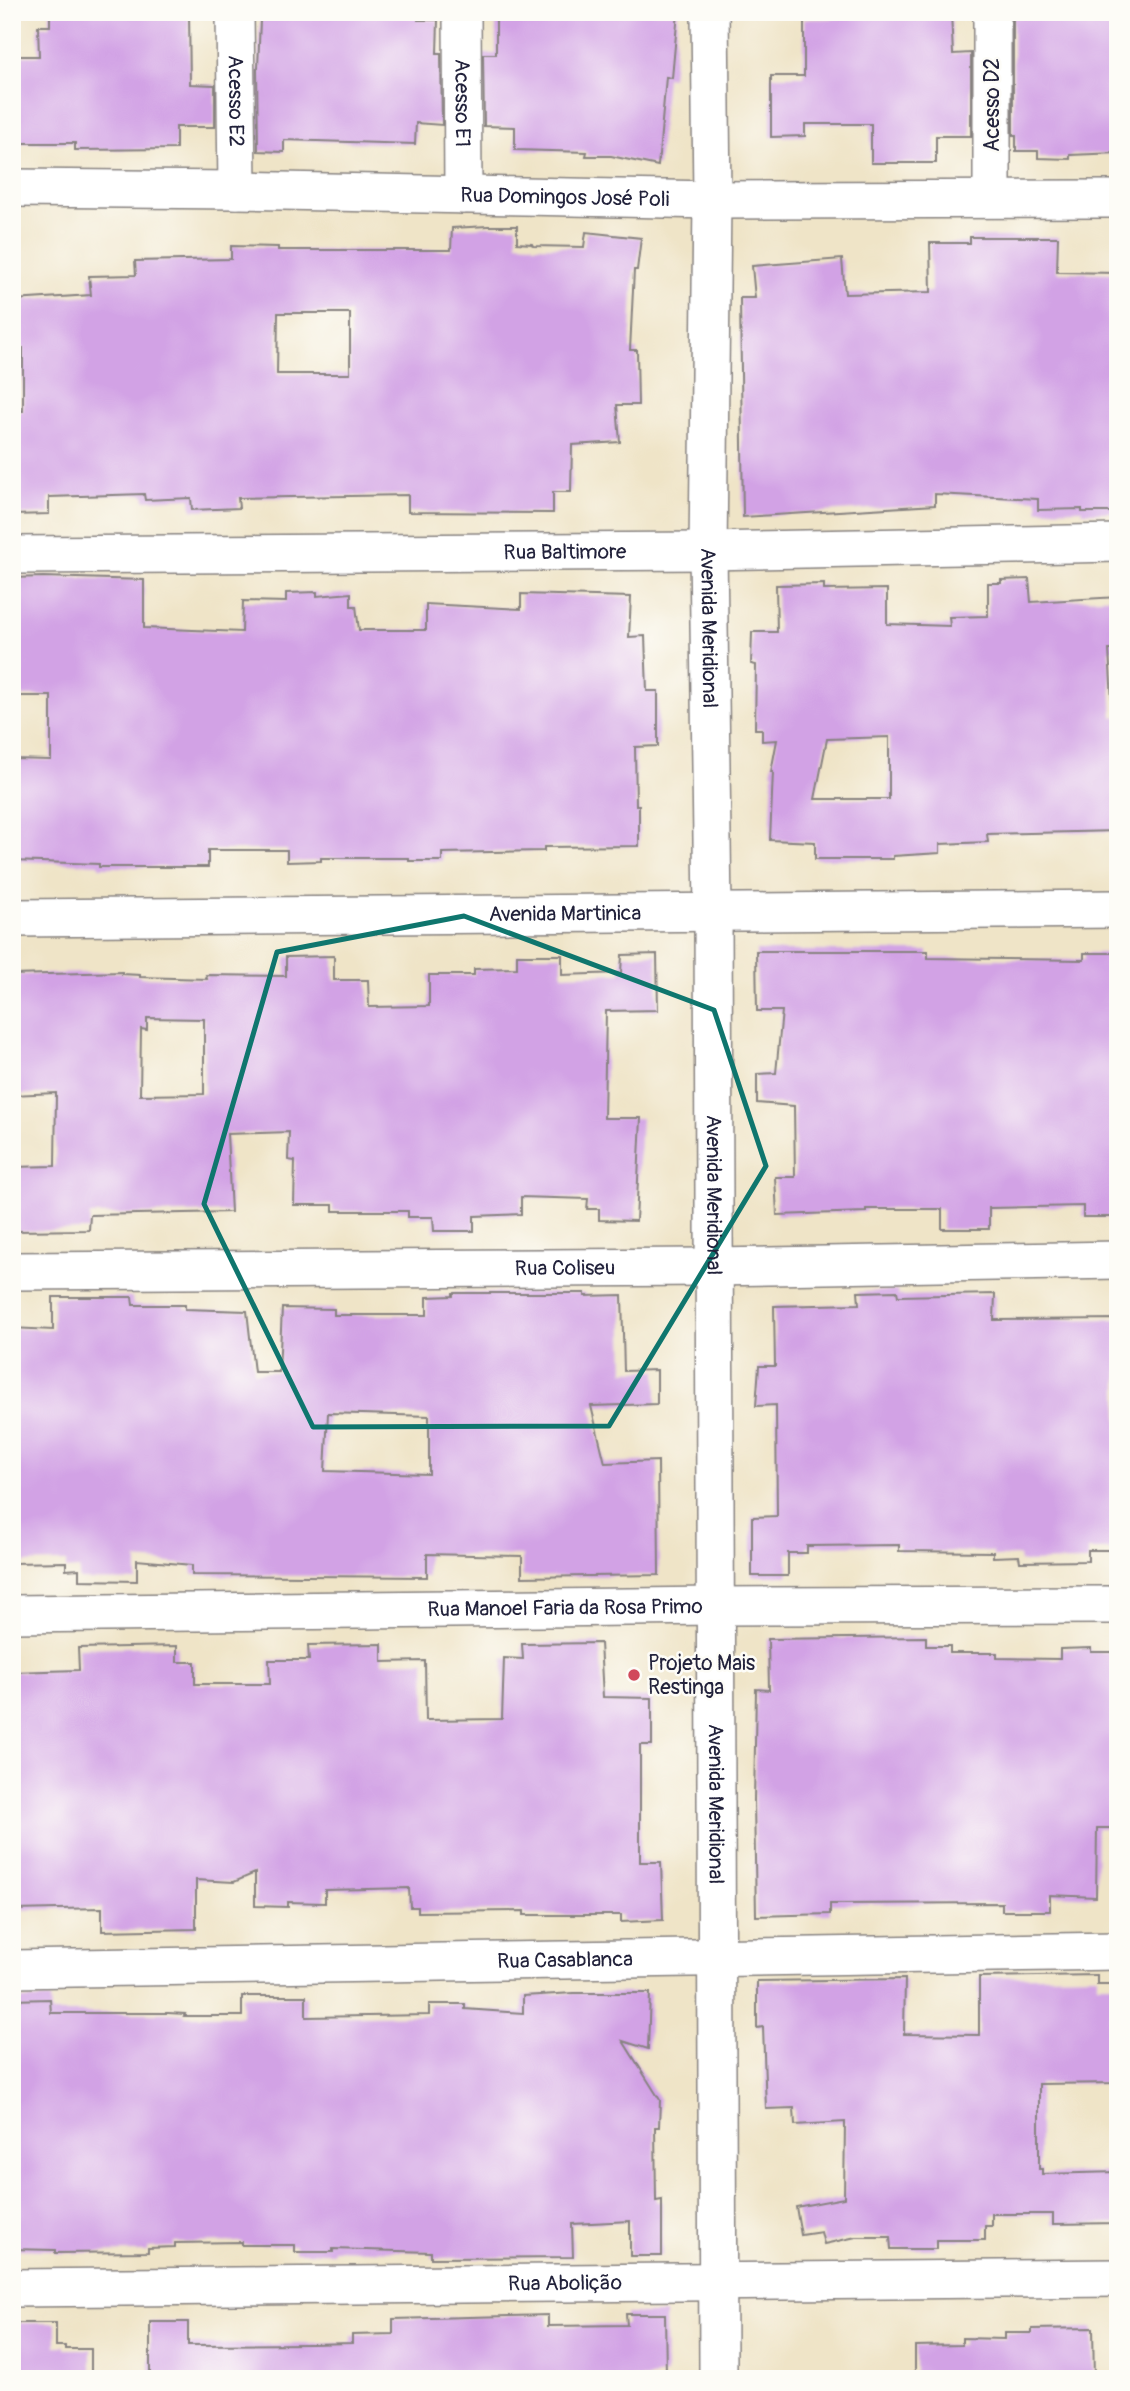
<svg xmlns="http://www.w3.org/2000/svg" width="1130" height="2391" viewBox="0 0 1130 2391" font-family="Pangolin,sans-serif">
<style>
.building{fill:#d2a2e5;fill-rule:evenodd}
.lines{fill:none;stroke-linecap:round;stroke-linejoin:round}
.minor-casing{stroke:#888381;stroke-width:40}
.minor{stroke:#fff;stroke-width:37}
.marked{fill:none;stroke:#0f766e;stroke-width:5;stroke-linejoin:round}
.poi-dot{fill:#d1495b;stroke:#fdfcf7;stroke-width:2.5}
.labels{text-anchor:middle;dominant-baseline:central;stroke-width:5;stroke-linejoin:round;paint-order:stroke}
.street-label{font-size:21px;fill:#22223b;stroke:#fdfcf7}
.poi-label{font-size:21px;fill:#22223b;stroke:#fdfcf7;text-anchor:start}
</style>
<rect width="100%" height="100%" fill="#fdfcf7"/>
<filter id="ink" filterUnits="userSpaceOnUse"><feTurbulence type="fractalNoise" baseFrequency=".0143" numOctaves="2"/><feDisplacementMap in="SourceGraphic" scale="14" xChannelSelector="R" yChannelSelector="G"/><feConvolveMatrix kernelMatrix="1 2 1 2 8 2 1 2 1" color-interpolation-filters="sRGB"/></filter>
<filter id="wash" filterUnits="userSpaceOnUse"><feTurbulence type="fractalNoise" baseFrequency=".00686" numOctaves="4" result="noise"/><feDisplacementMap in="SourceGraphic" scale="28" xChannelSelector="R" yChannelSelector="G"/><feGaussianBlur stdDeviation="1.57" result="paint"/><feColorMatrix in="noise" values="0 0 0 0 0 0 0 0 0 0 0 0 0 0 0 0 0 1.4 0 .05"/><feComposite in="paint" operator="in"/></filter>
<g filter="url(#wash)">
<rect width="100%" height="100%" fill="#efe4c7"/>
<g id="blocks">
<!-- building -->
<path class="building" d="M50 12H189L190 84 215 85V127H176V149L75 150V143H12V56H39L38 26H50Z
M265 12H418V20H438L437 53H441L442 125 416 123 415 144 284 140V152L258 151 257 68H258L260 20H264Z
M499 12H678L672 78 666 77 658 166 611 156H586L587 152 515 150V127L484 126 483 54H496V18H499Z
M887 12H951L953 54 971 53V136H936V163H871V124H805V136L771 137V76H804V19L887 17Z
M1078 12H1118V153L1070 155V159L1038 158V151H1016V135H1013V17L1078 16Z
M488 226H517V243L532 244 533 246 584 247 586 232 641 238 637 270H634L630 350H637L638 405H617L620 442 572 445 571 492H553V513L408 512V495L238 498 239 508 192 510 191 498 145 500 144 494 49 497V514L12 515V411H23V348H14V300L91 295 89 276 136 275 135 261 231 259V246L278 247V250H451L452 228ZM278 313H350V374H277Z
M970 237H1058L1057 272 1118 273V398H1114L1118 512H1082V509L1038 510V499L935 494V505L743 517 740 298H755L752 266 842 259 845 294 931 292 930 243H970Z
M43 577 144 580V628L242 632 243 601 286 602V593L317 592V596L351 593V606H356L359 630H426V604L521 609V594L631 597 629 637 645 636 647 691H658V746L635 747 636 805H639V846L544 847V851L442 853V861H409V858H321V861L287 862V850H208V867H99V864L12 861V759L51 760V696H12V578Z
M1029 579 1031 602 1118 597V650H1109L1113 717 1118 716V831L987 834 988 842 940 844V853L893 856V859H815V842L770 840 773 772H771L777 740 762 741V729H755L756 665 751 664 752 632H777L776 585 824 584V590L887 589V624L950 626 949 617 988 616V583H1001V580ZM889 737V799H815L827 739Z
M756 951H928V958L1084 960V953H1118V1217H1083V1206L989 1208V1229H942V1209H866V1212L777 1215 775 1177H795L794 1106 757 1103V1074L776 1073 782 1011H757Z
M657 954 658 1010 606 1011 604 1118H641L636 1221 599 1220V1209H587L588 1199 521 1197V1214L474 1216V1231H434L433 1217H408V1211H333V1205H294L295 1161 288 1160 289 1132 227 1134 231 1212 90 1215 89 1230 15 1231V1220L12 1221V1167L55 1166 56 1093 12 1095V975L122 972V974L140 975V977L207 979 206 975 286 976V957L334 956V980H368L369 1007 429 1006V975H474V969L517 968V955H562V975L621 973 622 955ZM147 1018 204 1019V1094L140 1095 141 1029 147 1030Z
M897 1291 898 1296 995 1294 994 1320 1118 1319V1550H1088V1561L1020 1562 1019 1556 993 1557V1552L899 1551V1545L807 1546V1553H788V1576H752V1517L777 1516 776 1405 756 1406 759 1366H775L774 1306 859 1304 858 1292Z
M453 1293H585V1296L622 1295 624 1371 657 1370V1404L591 1406 605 1463 658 1461 659 1575 522 1577V1556L427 1554V1577L192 1575V1565L137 1560V1581L79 1580V1569L66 1570V1562L12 1563V1328L53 1330V1297H132L133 1305H185V1309L247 1311 254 1372H279L282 1308 334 1309V1315H427V1297L453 1296ZM328 1413 429 1416V1474L325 1471Z
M926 1637V1646H950V1653H997V1658L1060 1659V1649L1091 1648V1652H1118V1828H1097L1096 1897 1050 1895V1911H1002V1903L830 1904V1914L756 1916 754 1801 756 1689 769 1690 768 1639Z
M600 1643 603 1697 652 1698V1745H640V1862H661L663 1920 621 1922V1915H524V1911L418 1912V1907H410L409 1888 325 1890V1903L288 1902V1907L255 1906V1873L234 1882 196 1880V1929L102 1931V1908L14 1910 12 1672 79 1670 78 1648 177 1646V1662H195V1684H270L269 1660H309L308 1645 382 1644V1662L425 1661 426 1720 502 1719 504 1658 523 1659 522 1644Z
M1097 1975V1984H1118V2083L1039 2084V2169H1042V2174L1118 2172V2223L1053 2224V2214H992V2226H985V2240H936V2249H891L890 2237H856L824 2244 821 2232 801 2235 796 2207 844 2198 845 2122 795 2125 794 2108 766 2109 763 2027 757 2028V1981L905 1979 904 2034 979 2035V1977Z
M574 1993H650L648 2049 623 2041 660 2100 659 2127H655L656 2201 662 2200V2256H630V2221L572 2224 573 2257 431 2258V2252L333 2249V2252H295V2245H242V2242L175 2243V2247L148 2248V2252L55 2253V2250L12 2249 15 2146H12V2000L50 1999 51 2013H168L185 2014 184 2016H242V1996H306V2017L429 2015V2004H465V2009L523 2013V1996Z
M626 2314H665L666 2375 649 2377V2379H150V2322H188V2345L312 2344 352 2343V2335L393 2334V2319L548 2315V2326L627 2325Z
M12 2323H56V2346H65V2349H91V2379H12Z
M1093 2328 1094 2379H915V2346L962 2345V2338L1005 2339V2333H1032V2329Z"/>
</g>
</g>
<g filter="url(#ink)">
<use href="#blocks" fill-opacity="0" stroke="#888381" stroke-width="2"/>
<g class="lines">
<defs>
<g id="minor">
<path id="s1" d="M235 12 237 190"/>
<path id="s2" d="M462 12 463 195"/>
<path id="s3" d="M710 12 712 200 708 551 713 911 718 2379"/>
<path d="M992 12V198"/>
<path id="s4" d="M12 188 237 190 712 200 1118 199"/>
<path id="s5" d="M12 555 708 551 1118 543"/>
<path id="s6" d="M12 918 1118 909"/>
<path id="s7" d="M12 1271 714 1267 1118 1260"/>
<path id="s8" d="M12 1614 716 1606 1118 1605"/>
<path id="s9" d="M12 1969 1118 1951"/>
<path id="s10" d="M12 2288 1118 2278"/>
</g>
</defs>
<!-- minor casing -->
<use href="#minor" class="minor-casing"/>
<!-- minor -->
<use href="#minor" class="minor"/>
</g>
</g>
<!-- marked area -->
<path class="marked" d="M464 916 714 1010 766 1166 609 1426 313 1427 204 1204 277 952Z"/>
<!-- markers -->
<circle class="poi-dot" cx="634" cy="1675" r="7"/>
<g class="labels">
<!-- street labels -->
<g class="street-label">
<text stroke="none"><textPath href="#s1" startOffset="89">Acesso E2</textPath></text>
<text stroke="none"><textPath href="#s2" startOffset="91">Acesso E1</textPath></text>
<text transform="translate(992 105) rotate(-90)">Acesso D2</text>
<text stroke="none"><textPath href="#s4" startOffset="553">Rua Domingos José Poli</textPath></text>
<text stroke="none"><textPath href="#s5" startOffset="553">Rua Baltimore</textPath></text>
<text stroke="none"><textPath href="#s3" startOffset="616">Avenida Meridional</textPath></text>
<text stroke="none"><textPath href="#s6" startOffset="553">Avenida Martinica</textPath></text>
<text stroke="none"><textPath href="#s3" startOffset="1183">Avenida Meridional</textPath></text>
<text stroke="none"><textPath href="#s7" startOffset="553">Rua Coliseu</textPath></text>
<text stroke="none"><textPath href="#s8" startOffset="553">Rua Manoel Faria da Rosa Primo</textPath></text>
<text stroke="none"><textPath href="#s3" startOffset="1792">Avenida Meridional</textPath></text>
<text stroke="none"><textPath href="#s9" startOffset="553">Rua Casablanca</textPath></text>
<text stroke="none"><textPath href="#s10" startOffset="553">Rua Abolição</textPath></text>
</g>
<!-- poi labels -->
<g class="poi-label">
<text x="648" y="1663">Projeto Mais<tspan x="648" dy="24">Restinga</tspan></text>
</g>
</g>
<!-- margin -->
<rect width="1130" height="2391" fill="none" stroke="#fdfcf7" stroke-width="42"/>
</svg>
